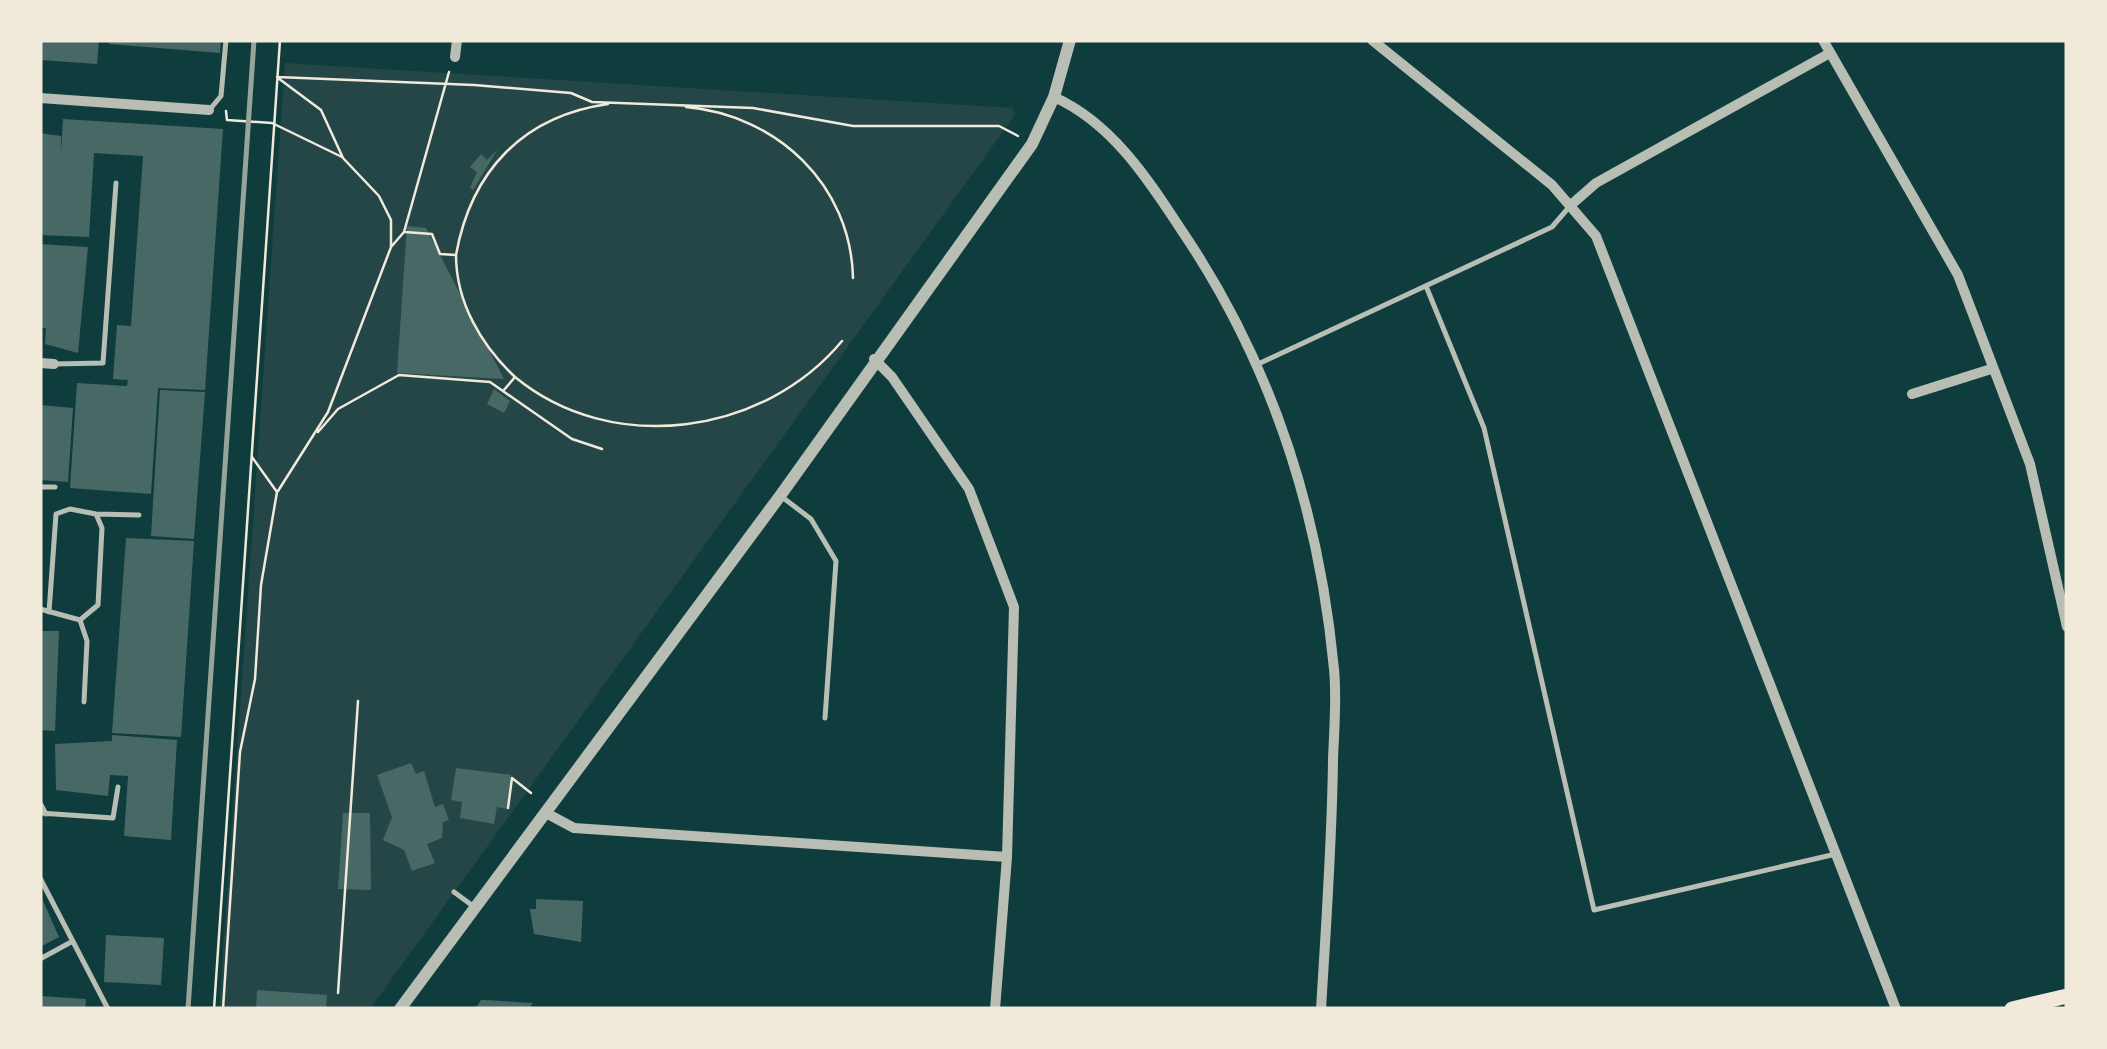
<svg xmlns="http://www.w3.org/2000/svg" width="2107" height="1049" viewBox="0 0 2107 1049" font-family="'Space Grotesk',sans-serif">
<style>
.green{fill:#244646}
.building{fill:#486865}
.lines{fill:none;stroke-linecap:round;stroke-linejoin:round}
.path{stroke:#f1e9da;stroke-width:2.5}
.service{stroke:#b8beb3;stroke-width:5}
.minor{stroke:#b8beb3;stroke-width:10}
.tertiary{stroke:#b8beb3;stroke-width:12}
.primary{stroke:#f1e9da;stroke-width:15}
.rail{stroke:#97a49c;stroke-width:5}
</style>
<rect width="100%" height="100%" fill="#0f3d3e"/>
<!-- green -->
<path class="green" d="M285 63 1012 108 1015 115 370 1009H219Z"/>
<!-- building -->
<path class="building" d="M40 40H99L97 64 40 60Z
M109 40H221L220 53 109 44Z
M63 119 223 129 205 390 158 388 151 494 70 488 77 383 127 386 128 380 113 379 117 325 131 326 143 156 94 153 89 237 40 235V133L61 136V152Z
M498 149 473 190 470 188 477 172 470 167 481 154 487 160Z
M407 226 426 228 504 379 397 373Z
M40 244 88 247 78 353 45 344 46 328H40Z
M494 389 510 401 504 413 487 404Z
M160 390 205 392 194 539 151 536Z
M40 405 73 408 68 482 40 480Z
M126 538 194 541 181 737 112 733Z
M40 631H59L55 731 40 730Z
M112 735 177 740 171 840 124 836 128 776 110 775 108 796 56 790 55 744 112 741Z
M411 763 416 774 424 771 435 807 443 804 449 820 443 822 442 838 427 844 435 863 412 871 404 850 383 840 392 817 377 775Z
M456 768 511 775 507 809 497 807 494 824 460 818 462 802 451 800Z
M343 813H370L371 890 338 889Z
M40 894 59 937 40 947Z
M536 899 583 901 581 942 534 934 530 909H536Z
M106 935 164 938 161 985 104 982Z
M257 990 327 995 326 1009H256Z
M40 996 86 999 85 1009H40Z
M481 1000H485L533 1003 528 1009H475Z"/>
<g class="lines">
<!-- path -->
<path class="path" d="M277 77 474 85 571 93 592 102 753 108 853 126H999L1018 136
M278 78 321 110 343 158 379 196 391 220V246
M686 107C777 115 851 185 853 278
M226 111 227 120 272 123 342 157
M405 232 432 234 440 254 456 255C456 302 481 345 515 377L504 390
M456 255C471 171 523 116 608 104
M515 377C612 457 764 435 842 341
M318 432 338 409 399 375 490 382 572 439 602 449
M278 491 328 412 391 247 404 232 449 72
M508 808 512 778 531 793
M338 993 358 701
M214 1009 280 40
M223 1009 240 752 255 679 261 585 277 492 252 457"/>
<!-- service -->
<path class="service" d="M211 108 221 96 226 40
M1426 286 1484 428 1594 910 1836 854
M54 364 103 363 116 183
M1256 365 1552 227 1570 206
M40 487H55
M782 497 811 519 836 561 825 718
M96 514 139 515
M40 609 80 620 98 605 102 528 96 514 70 509 56 514 49 612
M80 620 87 641 84 702
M40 803 46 814
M40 813 113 818 118 787
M40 878 108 1009
M454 892 473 906
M40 959 73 941"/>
<!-- minor -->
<path class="minor" d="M1372 40 1552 185 1596 236 1896 1009
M1823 40 1958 275 2030 464 2067 627
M455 57 457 40
M1054 97C1112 123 1148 179 1182 231 1272 364 1319 510 1334 669 1337 699 1334 730 1333 760 1332 843 1326 926 1321 1009
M40 98 209 110
M1572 204 1596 183 1830 53
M874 359 892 377 969 489 1014 607 1007 857 995 1009
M40 363 54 364
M1912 394 1991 369
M546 813 574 828 1007 857"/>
<!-- tertiary -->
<path class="tertiary" d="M400 1009 780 496 1032 144 1054 97 1070 40"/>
<!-- primary -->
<path class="primary" d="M2012 1009 2067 996"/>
<!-- rail -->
<path class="rail" d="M188 1009 254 40"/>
</g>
<!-- border -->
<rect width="2107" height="1049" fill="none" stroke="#f1e9da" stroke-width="85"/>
</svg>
